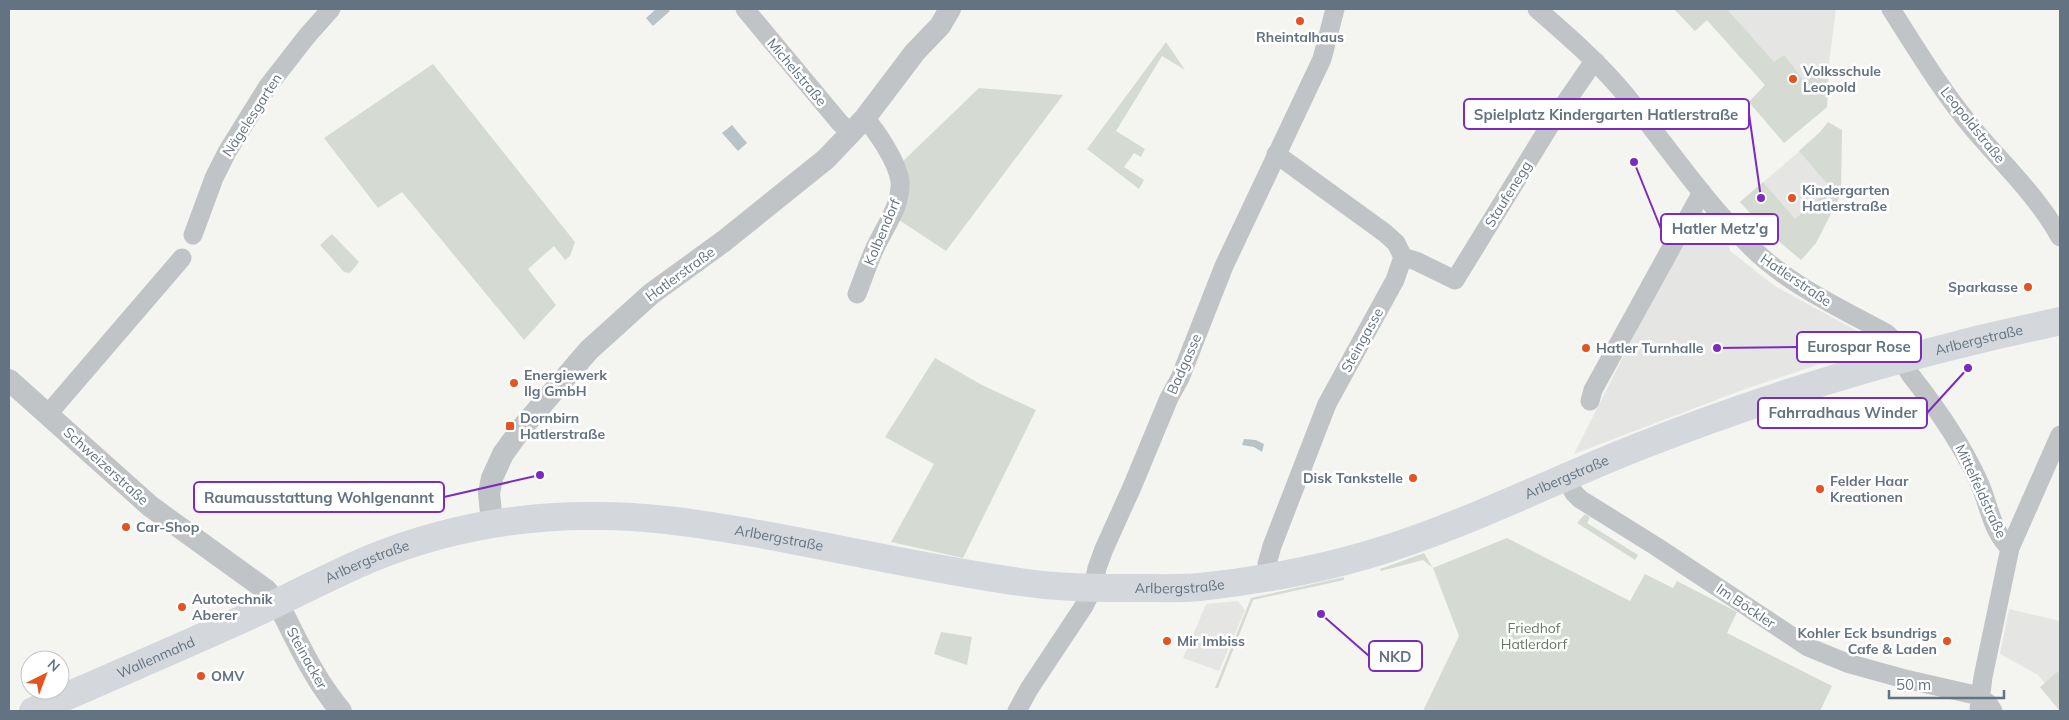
<svg xmlns="http://www.w3.org/2000/svg" width="2069" height="720" viewBox="0 0 2069 720" font-family="Mulish,sans-serif">
<style>
.built{fill:#e5e6e4}
.green{fill:#d5dbd2}
.water{fill:#b7c3c7}
.lines{fill:none;stroke-linecap:round;stroke-linejoin:round}
.minor{stroke:#c0c4c7;stroke-width:19}
.tertiary{stroke:#c0c4c7;stroke-width:22}
.primary{stroke:#d4d8dc;stroke-width:28}
.poi-dot{fill:#e45321;stroke:#fff;stroke-width:2}
.labels{text-anchor:middle;dominant-baseline:central;stroke-width:5;stroke-linejoin:round;paint-order:stroke}
.poi-label{font-size:14px;font-weight:bold;fill:#637382;stroke:#fff;text-anchor:start}
.street-label{font-size:14px;fill:#637382;stroke:#fff}
.park-label{font-size:14px;fill:#667962;stroke:#fff}
.leader{fill:none;stroke:#7b2cbf;stroke-width:2}
.callout-dot{fill:#7b2cbf;stroke:#fff;stroke-width:2}
.callout{fill:#fff;stroke:#7b2cbf;stroke-width:2}
.callout-label{font-size:15px;text-anchor:middle;font-weight:bold;fill:#637382}
</style>
<rect width="100%" height="100%" fill="#f4f5f0"/>
<!-- built -->
<path class="built" d="M1674 9H1836L1828 72 1827 107 1784 143 1749 102 1765 85 1707 20 1695 31Z
M1815 138 1841 194 1816 243 1801 260 1767 231 1740 202Z
M1699 207 1726 236 1730 251 1775 286 1859 332 1857 352 1745 389 1574 454Z
M1238 601 1245 610 1219 671 1183 658 1206 604Z
M2009 609 2060 621V711L2040 687 2045 684 2038 675 2000 654Z"/>
<!-- green -->
<path class="green" d="M1674 9H1727L1774 62 1784 55 1805 82 1829 64 1827 107 1784 143 1749 102 1765 85 1707 20 1695 31Z
M1166 42 1185 70 1162 56 1116 131 1145 149 1141 157 1134 153 1124 167 1144 180 1139 189 1087 149Z
M433 64 575 242 570 256 565 260 554 246 528 269 556 305 524 340 402 192 378 208 324 138Z
M979 88 1063 95 946 251 896 218 901 163Z
M1828 122 1842 130 1841 194 1816 243 1801 260 1767 231 1740 202 1763 182 1795 219 1831 188 1799 151 1820 132Z
M332 234 359 262 350 273 344 272 320 245Z
M935 358 982 385 1036 410 963 558 891 542 934 464 885 437Z
M1585 514 1590 517 1587 523 1638 555 1635 560 1577 523Z
M1507 538 1630 601 1645 574 1673 588 1677 581 1737 612 1727 633 1832 686 1820 711H1423L1459 636 1433 568 1423 560 1381 571 1380 569 1424 553 1433 568Z
M1344 577V580L1253 600 1218 688H1215L1251 598Z
M941 632 972 637 967 665 934 654Z
M2057 672 2060 673V711L2040 687Z"/>
<!-- water -->
<path class="water" d="M656 9H668L670 11 653 26 646 18Z
M732 125 747 143 738 151 722 133Z
M1244 439 1256 440 1264 444 1262 452 1254 447 1242 445Z"/>
<g class="lines">
<!-- minor -->
<path class="minor" d="M745 9 840 123 851 133
M1537 9C1567 35 1598 62 1624 93 1666 144 1702 199 1749 245 1787 284 1838 307 1886 333 1901 345 1901 364 1913 378 1938 410 1961 443 1978 480 1989 503 1991 531 2010 548
M1891 9C1917 50 1943 93 1975 131 2005 166 2038 197 2060 237
M193 235 214 178 227 152 268 86 307 36 331 9
M1403 257 1416 261 1455 280 1552 122 1590 67 1596 62
M857 294C863 279 868 263 875 248 884 228 902 205 900 181 897 161 877 132 865 118
M1590 401 1593 390 1702 192
M48 414 182 258
M1566 478 1574 493 1580 499 1657 547 1808 647 1847 663 1901 678 1975 695 1988 703 1993 711
M1270 577 1267 564 1272 546 1327 404 1395 280 1403 257 1396 243 1385 233 1276 154
M1979 710 1983 677 2010 548 2060 435
M1017 711 1029 689 1084 606 1093 588 1097 568 1104 549 1132 487 1169 398 1180 378 1224 266 1322 59 1335 9"/>
<!-- tertiary -->
<path class="tertiary" d="M9 380 150 506 266 590C282 606 287 623 298 643 310 667 324 691 341 711
M492 523 489 493 492 478 503 454 521 429 589 350 651 294 724 241 826 159 865 118 915 52 940 26 950 9"/>
<!-- primary -->
<path class="primary" id="s1" d="M33 711C104 680 176 649 247 617 289 598 329 576 372 558 441 530 515 516 590 516 643 515 695 523 748 532 839 548 928 569 1020 582 1058 588 1097 588 1136 588 1157 588 1179 589 1200 587 1256 581 1312 571 1367 555 1462 527 1551 481 1643 445 1745 405 1851 371 1957 345 1991 336 2026 329 2060 321"/>
</g>
<!-- markers -->
<g class="poi-dot">
<circle cx="1300" cy="21" r="5"/>
<circle cx="1793" cy="79" r="5"/>
<circle cx="1792" cy="198" r="5"/>
<circle cx="2028" cy="287" r="5"/>
<circle cx="1586" cy="348" r="5"/>
<circle cx="514" cy="383" r="5"/>
<rect x="505" y="421" width="10" height="10" rx="2.5"/>
<circle cx="1413" cy="478" r="5"/>
<circle cx="1820" cy="489" r="5"/>
<circle cx="126" cy="527" r="5"/>
<circle cx="182" cy="607" r="5"/>
<circle cx="1167" cy="641" r="5"/>
<circle cx="1947" cy="641" r="5"/>
<circle cx="201" cy="676" r="5"/>
</g>
<g class="labels">
<!-- poi labels -->
<g class="poi-label">
<text x="1300" y="37" text-anchor="middle">Rheintalhaus</text>
<text x="1803" y="71">Volksschule<tspan x="1803" dy="16">Leopold</tspan></text>
<text x="1802" y="190">Kindergarten<tspan x="1802" dy="16">Hatlerstraße</tspan></text>
<text x="2018" y="287" text-anchor="end">Sparkasse</text>
<text x="1596" y="348">Hatler Turnhalle</text>
<text x="524" y="375">Energiewerk<tspan x="524" dy="16">Ilg GmbH</tspan></text>
<text x="520" y="418">Dornbirn<tspan x="520" dy="16">Hatlerstraße</tspan></text>
<text x="1403" y="478" text-anchor="end">Disk Tankstelle</text>
<text x="1830" y="481">Felder Haar<tspan x="1830" dy="16">Kreationen</tspan></text>
<text x="136" y="527">Car-Shop</text>
<text x="192" y="599">Autotechnik<tspan x="192" dy="16">Aberer</tspan></text>
<text x="1937" y="633" text-anchor="end">Kohler Eck bsundrigs<tspan x="1937" dy="16">Cafe &amp; Laden</tspan></text>
<text x="1177" y="641">Mir Imbiss</text>
<text x="211" y="676">OMV</text>
</g>
<!-- street labels -->
<g class="street-label">
<text transform="translate(797 72) rotate(50)">Michelstraße</text>
<text transform="translate(252 115) rotate(-57)">Nägelesgarten</text>
<text transform="translate(1973 125) rotate(51)">Leopoldstraße</text>
<text transform="translate(1508 194) rotate(-58)">Staufenegg</text>
<text transform="translate(882 232) rotate(-67)">Kolbendorf</text>
<text transform="translate(680 274) rotate(-36)">Hatlerstraße</text>
<text transform="translate(1796 280) rotate(34)">Hatlerstraße</text>
<text transform="translate(1362 340) rotate(-61)">Steingasse</text>
<text stroke="none"><textPath href="#s1" startOffset="2031">Arlbergstraße</textPath></text>
<text transform="translate(1184 364) rotate(-66)">Badgasse</text>
<text transform="translate(106 466) rotate(42)">Schweizerstraße</text>
<text stroke="none"><textPath href="#s1" startOffset="1596">Arlbergstraße</textPath></text>
<text transform="translate(1981 491) rotate(65)">Mittelfeldstraße</text>
<text stroke="none"><textPath href="#s1" startOffset="786">Arlbergstraße</textPath></text>
<text stroke="none"><textPath href="#s1" startOffset="366">Arlbergstraße</textPath></text>
<text stroke="none"><textPath href="#s1" startOffset="1191">Arlbergstraße</textPath></text>
<text transform="translate(1746 606) rotate(34)">Im Böckler</text>
<text stroke="none"><textPath href="#s1" startOffset="134">Wallenmahd</textPath></text>
<text transform="translate(307 658) rotate(61)">Steinacker</text>
</g>
<!-- park labels -->
<g class="park-label">
<text x="1534" y="628">Friedhof<tspan x="1534" dy="16">Hatlerdorf</tspan></text>
</g>
</g>
<!-- callouts -->
<path class="leader" d="M1761 198L1749 114M1634 162L1661 229M1717 348L1797 347M1968 368L1927 413M540 475L444 497M1321 614L1369 656"/>
<g class="callout-dot">
<circle cx="1761" cy="198" r="5"/>
<circle cx="1634" cy="162" r="5"/>
<circle cx="1717" cy="348" r="5"/>
<circle cx="1968" cy="368" r="5"/>
<circle cx="540" cy="475" r="5"/>
<circle cx="1321" cy="614" r="5"/>
</g>
<g class="callout">
<rect x="1464" y="99" width="285" height="30" rx="5"/>
<rect x="1661" y="214" width="117" height="30" rx="5"/>
<rect x="1797" y="332" width="124" height="30" rx="5"/>
<rect x="1758" y="398" width="169" height="30" rx="5"/>
<rect x="194" y="482" width="250" height="30" rx="5"/>
<rect x="1369" y="641" width="53" height="30" rx="5"/>
</g>
<g class="callout-label">
<text x="1606" y="120">Spielplatz Kindergarten Hatlerstraße</text>
<text x="1720" y="234">Hatler Metz'g</text>
<text x="1859" y="352">Eurospar Rose</text>
<text x="1843" y="418">Fahrradhaus Winder</text>
<text x="319" y="503">Raumausstattung Wohlgenannt</text>
<text x="1395" y="662">NKD</text>
</g>
<!-- border -->
<rect width="2069" height="720" fill="none" stroke="#637382" stroke-width="20"/>
<!-- north arrow -->
<g transform="translate(45 675) rotate(42)"><circle r="24" fill="#ffffff" stroke="#c1c7cd"/>
<path d="M0-4L9 19L0 12L-9 19Z" fill="#e45321"/>
<text y="-8" font-size="14" font-weight="bold" text-anchor="middle" fill="#637382">N</text>
</g>
<!-- scale -->
<path d="M1889 690v8h115v-8" fill="none" stroke="#637382" stroke-width="2.5"/>
<text x="1896" y="690" font-size="15" fill="#637382" stroke="#ffffff" stroke-width="4" paint-order="stroke">50 m</text>
</svg>
